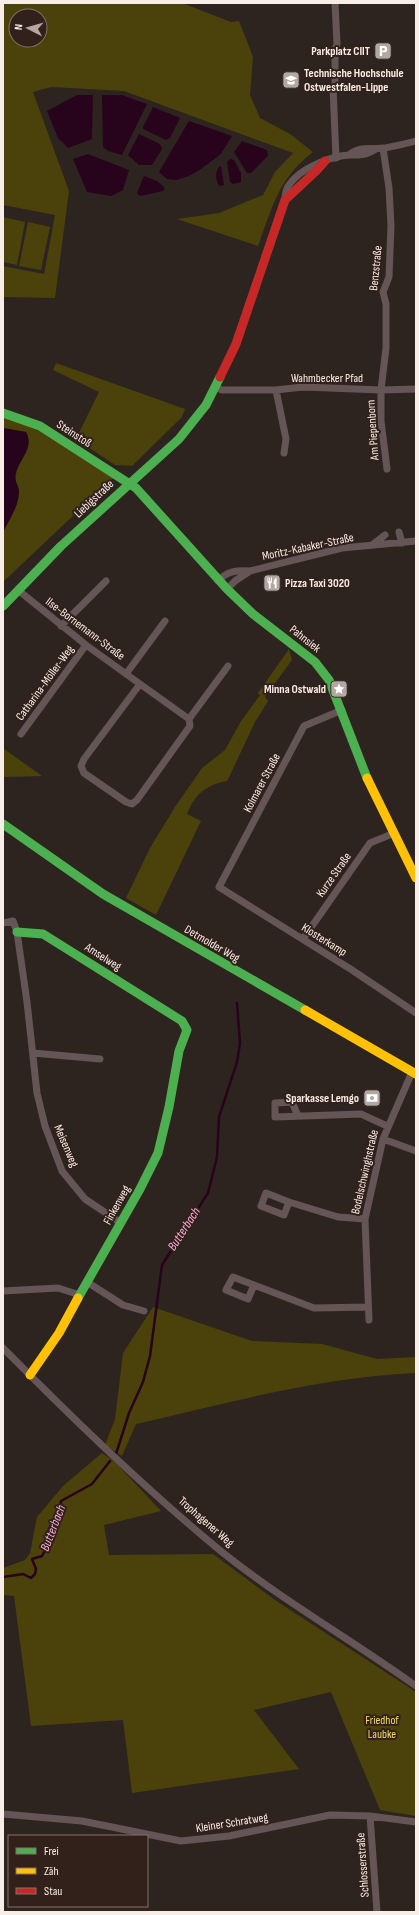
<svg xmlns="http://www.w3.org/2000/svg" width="419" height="1915" viewBox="0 0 419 1915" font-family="'Sofia Sans Condensed',sans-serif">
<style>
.green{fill:#4b410a;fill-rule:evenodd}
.water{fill:#28031c}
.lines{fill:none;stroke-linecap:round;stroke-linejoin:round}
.stream{stroke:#28031c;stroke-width:2.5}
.street{stroke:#655556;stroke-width:7}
.fast{stroke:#4caf50;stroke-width:9}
.slow{stroke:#ffc107;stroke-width:9}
.jam{stroke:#c62828;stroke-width:9}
.labels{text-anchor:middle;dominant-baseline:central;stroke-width:4;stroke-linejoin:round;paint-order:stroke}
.poi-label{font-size:12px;font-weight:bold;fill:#f9ede8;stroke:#32211b;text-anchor:end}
.street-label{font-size:12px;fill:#f9ede8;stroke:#32211b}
.park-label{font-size:12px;fill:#f1dc70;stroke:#32211b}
.water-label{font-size:13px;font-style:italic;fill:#faaedc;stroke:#32211b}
</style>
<rect width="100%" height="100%" fill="#2d2420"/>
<!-- green -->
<path class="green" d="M3 3H182L231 22 239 21 253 57 250 95 260 118 290 134 313 152C278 179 273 206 258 246L177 219 219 213 263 195 275 172 293 153 124 91 51 87 33 92 69 191 55 298 3 297V266L44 274 55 215 3 205ZM16 16H40V40H16Z
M3 217 25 222 17 265 3 262Z
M28 222 50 227 41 270 19 266Z
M56 363 185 409 182 417 132 466 115 465 76 439 99 392 53 370Z
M3 417 37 428 113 478 3 582V532L9 520 19 490C6 464 38 455 26 432L3 428Z
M289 649 292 660 265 697 268 701 255 722 231 773 227 781C206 785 195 794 187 814L201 821 156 915 126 898 150 848 175 807 202 768 225 750 241 721 260 695 258 693Z
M3 748 7 751 42 776 5 777 3 775Z
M153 1307 252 1341 322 1344 377 1359 416 1357V1373C321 1377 228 1403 136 1424L122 1456 105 1445 115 1419 123 1353Z
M102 1453 115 1462 161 1511 104 1525 109 1555 213 1554 275 1600 416 1692V1816L380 1810 331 1692 254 1710 299 1769 132 1793 123 1720 31 1726 14 1596 3 1595V1568L25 1560 30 1553 37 1517 63 1486Z"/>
<!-- water -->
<path class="water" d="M77 95H93L92 139 68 148 58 138 47 111Z
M102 95H122L147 104 122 155 108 151 103 147Z
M153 107 180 118 170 138 166 140 143 129V127Z
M189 121 232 136 221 154 201 169 189 176 176 180 167 179 159 172Z
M139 134 160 144 162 149 152 165H139L128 155Z
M242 141 267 150 268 156 251 173H247L234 152Z
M88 154 129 170 123 190 111 196 87 192 73 159Z
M230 159 234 160 241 173V182L233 184 230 182 227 162Z
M221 166 224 185 220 186C215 181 215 172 219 167Z
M144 176 157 181 165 188 163 191 140 196 137 193Z
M3 428 26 432C34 447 21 457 16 472 13 482 19 484 19 492 19 506 9 520 3 532Z"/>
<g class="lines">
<!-- stream -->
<path class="stream" d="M116 1454 129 1413 143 1382 150 1356 162 1265 208 1193 217 1157 219 1117 237 1062 240 1043 237 1003
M3 1577 23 1574 31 1578 35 1574 36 1569 32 1559 42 1556 47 1547 49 1529 60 1510 61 1501 92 1484 110 1461"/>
<!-- street -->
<path class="street" d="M335 3 337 44 335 50V84L333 87 336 158
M383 148 389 188 391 226 389 277 383 292 386 304V348L381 390V421L387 469
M349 155C360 145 372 150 385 148 395 146 406 144 416 141
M285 200C285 190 288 185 295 178 307 166 332 156 349 155 362 155 364 156 376 149
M215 387 222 390H276L303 387 381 390 416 389
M276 390 286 439 284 453
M399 532 402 543
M372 545 385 535
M218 581C227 571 237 570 250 571L342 548 416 541
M227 589 235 581 250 571
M18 590 86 645 140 684 84 759 81 766 84 773 126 802 132 804 137 800 190 726 189 719 140 684
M61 626 106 581
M126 674 165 621
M342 710 304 726 219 887 352 970 416 1013
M189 719 228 666
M21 734 86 645
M3 923 13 921 17 932 27 1002 37 1093 45 1126 62 1171 85 1199 121 1223
M303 939 370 843 392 834
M33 1053 100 1059
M298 1116 292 1102 275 1103V1117L361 1114 387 1126
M383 1139 416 1151
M289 1202 284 1215 261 1206 266 1193 289 1202 338 1217 365 1219
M87 1282 123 1305 144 1311
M254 1285 248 1299 226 1290 233 1277 314 1308 368 1307
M3 1291 58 1288 80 1295
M369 1320 365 1219 383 1139 412 1072
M3 1348C73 1419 145 1489 222 1552 283 1601 352 1640 416 1686
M3 1814 82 1821 181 1841 229 1836 330 1815 370 1816 416 1822
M370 1816 377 1912"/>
<!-- fast -->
<path class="fast" d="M3 413 40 426 136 488 227 589 253 614 315 662 329 680 367 778
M3 606 61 546 179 439 206 405 220 377
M3 824 103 894 305 1010
M17 932 43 934 182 1021 187 1030 179 1051 169 1107 158 1153 140 1189 78 1298"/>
<!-- slow -->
<path class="slow" d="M367 778 416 878
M305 1010 416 1074
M30 1375 59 1333 78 1298"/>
<!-- jam -->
<path class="jam" d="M220 377 236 344 285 200 316 171 325 161"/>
</g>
<!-- icons -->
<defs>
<symbol id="parking-square" viewBox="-11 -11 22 22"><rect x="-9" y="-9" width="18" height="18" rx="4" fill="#b2a7a2" stroke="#32211b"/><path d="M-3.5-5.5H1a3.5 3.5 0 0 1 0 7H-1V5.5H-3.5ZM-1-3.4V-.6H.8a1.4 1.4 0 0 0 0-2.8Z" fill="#fff"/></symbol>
<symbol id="university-square" viewBox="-11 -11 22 22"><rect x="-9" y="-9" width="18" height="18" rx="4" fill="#b2a7a2" stroke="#32211b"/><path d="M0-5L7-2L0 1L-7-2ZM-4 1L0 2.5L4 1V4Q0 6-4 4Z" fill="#fff"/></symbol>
<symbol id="restaurant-square" viewBox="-11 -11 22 22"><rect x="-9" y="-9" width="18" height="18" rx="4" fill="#b2a7a2" stroke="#32211b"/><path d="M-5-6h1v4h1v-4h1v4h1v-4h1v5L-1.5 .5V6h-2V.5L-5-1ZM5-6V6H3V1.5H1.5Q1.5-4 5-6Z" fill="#fff"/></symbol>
<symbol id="sight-square" viewBox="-11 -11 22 22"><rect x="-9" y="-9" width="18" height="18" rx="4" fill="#b2a7a2" stroke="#32211b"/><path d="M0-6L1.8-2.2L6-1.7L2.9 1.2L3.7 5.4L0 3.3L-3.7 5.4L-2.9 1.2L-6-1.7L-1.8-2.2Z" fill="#fff"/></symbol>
<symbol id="bank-square" viewBox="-11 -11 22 22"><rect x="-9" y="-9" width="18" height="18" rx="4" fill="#b2a7a2" stroke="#32211b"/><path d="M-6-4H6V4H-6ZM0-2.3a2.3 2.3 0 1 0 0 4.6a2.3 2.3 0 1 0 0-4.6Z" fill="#fff"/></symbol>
</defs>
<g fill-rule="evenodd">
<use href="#parking-square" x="373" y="41" width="20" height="20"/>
<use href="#university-square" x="281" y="70" width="20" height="20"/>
<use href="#restaurant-square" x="262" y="573" width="20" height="20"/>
<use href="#sight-square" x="329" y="679" width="20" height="20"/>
<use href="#bank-square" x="362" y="1088" width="20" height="20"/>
</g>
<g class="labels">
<!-- poi labels -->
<g class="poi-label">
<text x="370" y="51">Parkplatz CIIT</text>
<text x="304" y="73" text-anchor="start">Technische Hochschule<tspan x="304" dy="14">Ostwestfalen-Lippe</tspan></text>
<text x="285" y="583" text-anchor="start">Pizza Taxi 3020</text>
<text x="326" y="689">Minna Ostwald</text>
<text x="359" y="1098">Sparkasse Lemgo</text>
</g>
<!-- street labels -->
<g class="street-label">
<text transform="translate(376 268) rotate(-84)">Benzstraße</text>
<text x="327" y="378">Wahmbecker Pfad</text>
<text transform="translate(373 430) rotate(-94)">Am Piepenborn</text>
<text transform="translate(74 434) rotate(33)">Steinstoß</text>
<text transform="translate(94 499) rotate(-43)">Liebigstraße</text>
<text transform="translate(308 547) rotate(-12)">Moritz-Kabaker-Straße</text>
<text transform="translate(85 629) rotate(37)">Ilse-Bornemann-Straße</text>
<text transform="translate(305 639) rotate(38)">Pahnsiek</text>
<text transform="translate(45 683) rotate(-54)">Catharina-Möller-Weg</text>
<text transform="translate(262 783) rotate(-62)">Kolmarer Straße</text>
<text transform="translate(334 875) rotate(-55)">Kurze Straße</text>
<text transform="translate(324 940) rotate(32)">Klosterkamp</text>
<text transform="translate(212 944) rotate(30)">Detmolder Weg</text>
<text transform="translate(103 957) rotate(32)">Amselweg</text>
<text transform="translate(66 1146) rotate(67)">Meisenweg</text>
<text transform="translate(365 1172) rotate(-77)">Bodelschwinghstraße</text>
<text transform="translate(117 1205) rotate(-61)">Finkenweg</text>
<text transform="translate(206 1522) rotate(41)">Trophagener Weg</text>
<text transform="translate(232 1823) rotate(-9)">Kleiner Schratweg</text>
<text transform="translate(363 1865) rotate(-94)">Schlosserstraße</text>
</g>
<!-- park labels -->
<g class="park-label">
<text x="382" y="1720">Friedhof<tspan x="382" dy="14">Laubke</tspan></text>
</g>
<!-- water labels -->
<g class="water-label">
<text transform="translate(184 1229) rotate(-57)">Butterbach</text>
<text transform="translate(53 1528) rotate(-69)">Butterbach</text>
</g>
</g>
<!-- border -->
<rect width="419" height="1915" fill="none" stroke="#f9ede8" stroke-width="8"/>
<!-- legend -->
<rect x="8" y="1835" width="140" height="72" fill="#32211b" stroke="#82736d"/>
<rect x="16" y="1848" width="20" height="6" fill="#4caf50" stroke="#82736d"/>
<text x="44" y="1855" font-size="12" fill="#f9ede8">Frei</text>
<rect x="16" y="1868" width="20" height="6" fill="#ffc107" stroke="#82736d"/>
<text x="44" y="1875" font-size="12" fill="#f9ede8">Zäh</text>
<rect x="16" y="1888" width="20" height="6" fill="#c62828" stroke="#82736d"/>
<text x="44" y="1895" font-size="12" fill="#f9ede8">Stau</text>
<!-- north arrow -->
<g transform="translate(28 28) rotate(276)"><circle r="19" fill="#32211b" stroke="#82736d"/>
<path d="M0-3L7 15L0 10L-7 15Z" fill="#b2a7a2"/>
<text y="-6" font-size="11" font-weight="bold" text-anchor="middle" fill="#f9ede8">N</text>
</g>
</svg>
